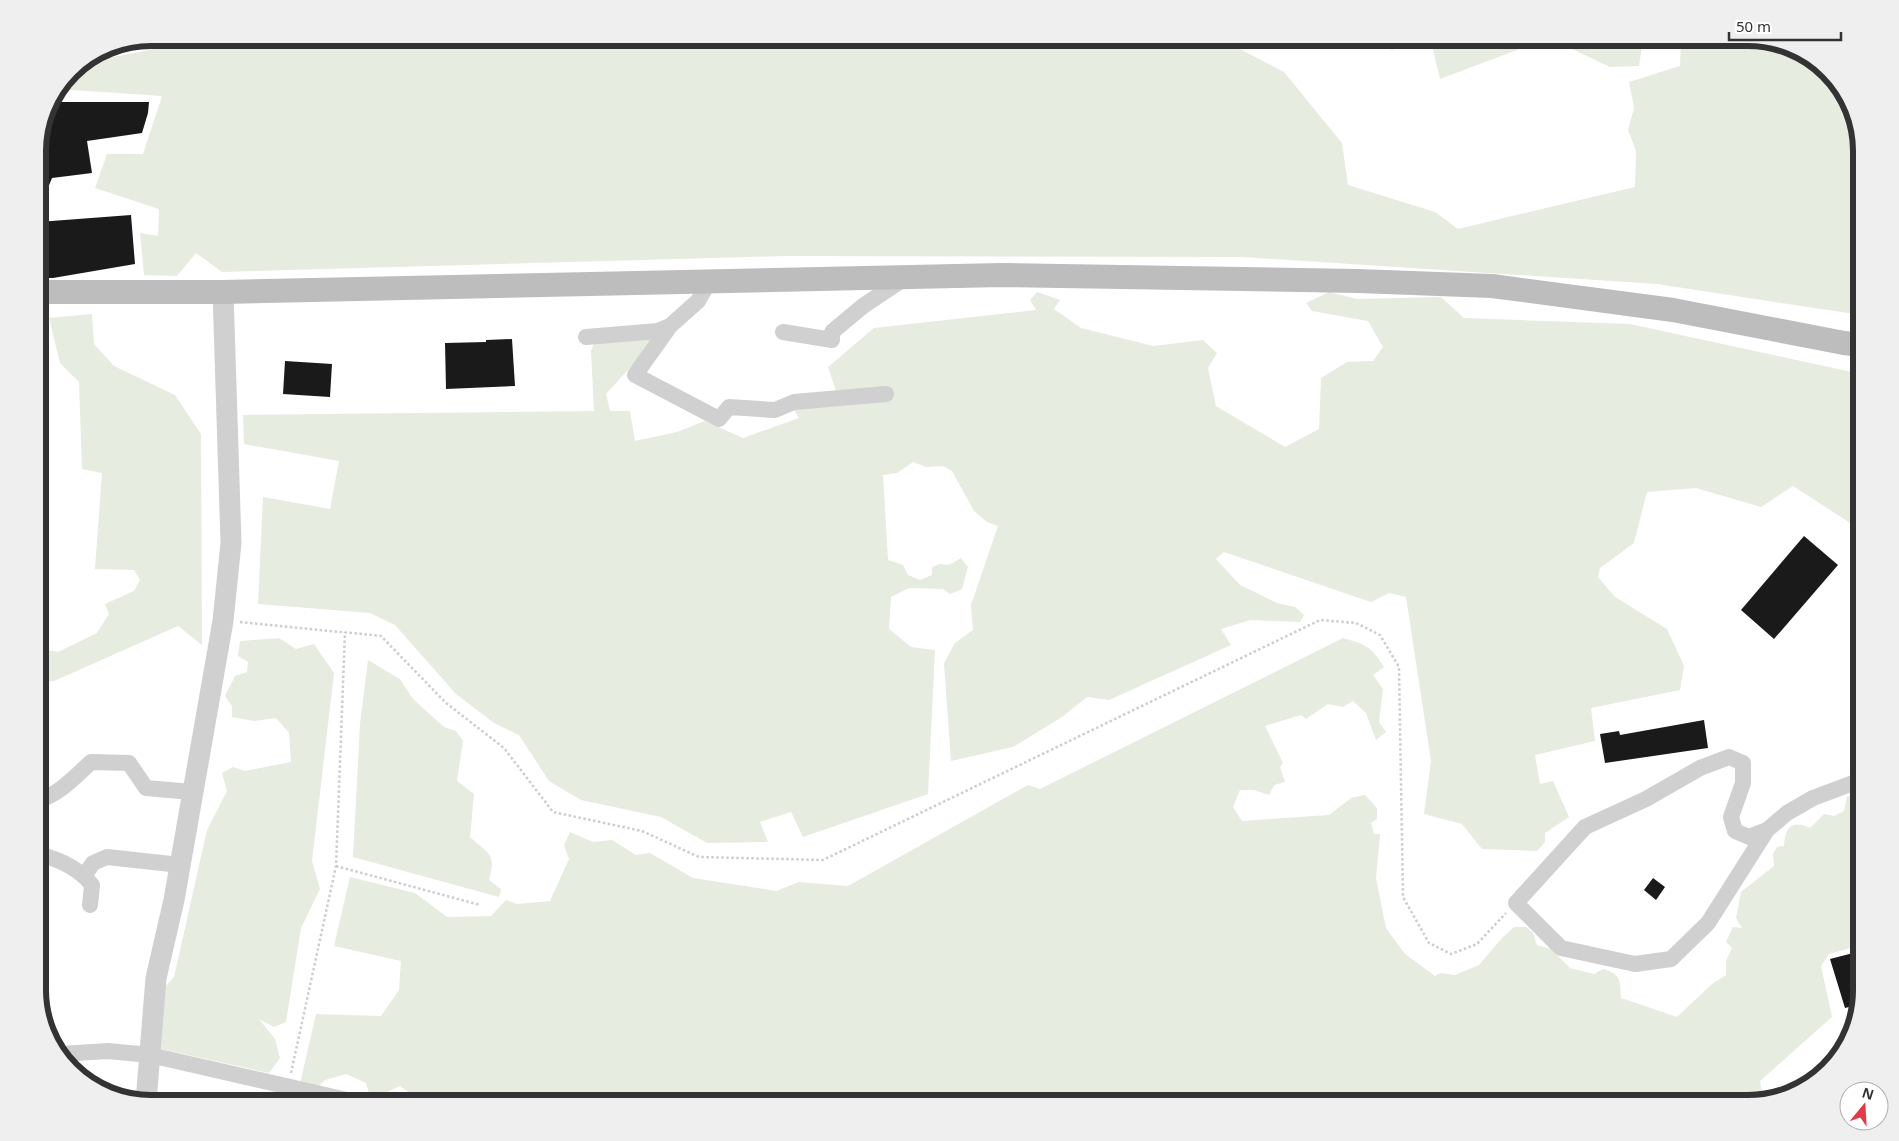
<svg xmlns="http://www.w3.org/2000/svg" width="1899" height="1141" viewBox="0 0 1899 1141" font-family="'Noto Sans',sans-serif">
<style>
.green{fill:#e6ecdf}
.building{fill:#1a1a1a}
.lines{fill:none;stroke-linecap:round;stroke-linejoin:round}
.path{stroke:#cdcdcd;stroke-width:2.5;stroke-dasharray:2.5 2.5;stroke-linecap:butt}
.minor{stroke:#d0d0d0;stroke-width:16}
.tertiary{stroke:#d0d0d0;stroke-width:21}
.secondary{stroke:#bdbdbd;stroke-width:24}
.rim{fill:none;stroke:#333;stroke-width:6}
</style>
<rect width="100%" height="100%" fill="#fff"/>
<!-- green -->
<path class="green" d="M212 38H1229L1232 45 1284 72 1342 143 1348 185 1435 212 1458 229 1635 187 1636 151 1628 130 1634 108 1629 82 1680 66 1681 38H1748L1805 53 1846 94 1861 144V315L1657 284 1242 257 784 256 222 272 196 253 177 276 144 275 140 233 158 236 159 209 95 188 107 154H143L162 96 58 89 71 71 90 58H108Z
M1379 38H1657V41L1643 39 1639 66 1610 67 1570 48 1525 47 1440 79 1431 41 1391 50Z
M1037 292 1060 300 1054 309 1081 328 1153 346 1203 340 1217 353 1208 368 1216 406 1285 447 1319 429 1321 378 1347 362 1373 361 1383 347 1368 321 1312 311 1306 303 1329 292 1357 299 1441 297 1464 318 1630 324 1861 374V530L1793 486 1761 507 1696 488 1647 492 1634 543 1600 568 1598 577 1615 597 1667 629 1684 666 1680 690 1591 708 1595 741 1535 755 1540 784 1553 781 1569 817 1545 833V842L1537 851 1482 849 1462 824 1424 814 1431 761 1406 597 1389 593 1371 602 1224 552 1216 559 1240 585 1277 603 1295 607 1304 615 1300 622 1250 620 1221 629 1231 645 1109 700 1087 697 1062 717 1013 747 951 761 944 663 955 643 973 630 971 605 998 526 987 522 974 511 952 471 943 466 926 467 913 462 897 473 883 475 888 560 903 565 908 575 920 580 932 575V567L940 564 949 565 961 558 968 567 962 589 950 594 943 589 909 588 891 597 889 629 911 647 935 650 928 794 803 837 791 812 760 822 768 842 707 843 661 817 581 800 549 781 519 735 494 723 456 694 395 625 370 613 258 604 263 497 330 509 339 461 244 444 243 415 594 411 591 351 594 343 644 337 650 340V346L606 394 610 411H630L635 441 677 432 705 421 743 438 799 418 793 408 839 400 828 367 874 328 1036 310 1030 300Z
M92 314 94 344 114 366 175 395 201 434 202 645 178 626 54 681 38 683V648L58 652 97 633 109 614 105 604 134 591 140 580 134 570 95 569 102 473 82 469 79 382 60 363 49 318Z
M279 638 296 649 314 644 334 673 312 861 320 889 301 928 286 1022 274 1027 259 1019 275 1039 280 1058 269 1073 161 1049 163 989 174 977 207 830 227 791 222 773 233 767 245 771 291 762 289 733 276 718 254 721 232 717V706L225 696 235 676 247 672 248 662 238 656 240 641Z
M1343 638C1365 644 1372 647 1384 667L1373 675 1383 689 1379 722 1386 732 1376 740 1366 713 1353 701 1343 707 1328 704 1306 719 1301 715 1265 726 1283 763 1280 767 1285 782 1274 785 1269 795 1254 790H1240L1233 807 1242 821 1329 815 1351 798 1365 795 1377 808V819L1371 823 1374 834H1380L1376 878 1386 928 1405 954 1435 976 1440 973 1455 975 1479 965 1502 938 1514 927H1526L1533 933 1537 945 1551 949 1570 968 1594 974 1603 969C1621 974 1620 980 1621 998L1677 1017 1712 984 1726 975V961L1732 948 1726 942 1733 927 1742 928 1736 918 1741 892 1774 866 1773 854 1777 847 1784 846C1785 828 1791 819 1810 828L1824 814 1834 816 1844 811 1847 797 1855 795 1861 826V945L1829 954 1821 966 1832 1017 1760 1081 1763 1099 1748 1103H1660L1655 1094 1633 1103H424L400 1086 376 1097 369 1093 366 1083 346 1074 325 1080 318 1087 300 1084 316 1014 381 1016 399 990 401 961 334 946 350 877 415 893 447 917 491 916 506 900 517 904 550 901 569 859 564 845 570 832 593 842 612 840 636 855 650 853 693 878 776 891 799 882 848 886 1028 785 1040 789Z
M368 660 400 679 413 699 444 727 456 731 463 741 457 781 474 794 470 837C488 854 497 853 489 880L501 889 499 897 353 857 360 724Z"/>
<!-- building -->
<path class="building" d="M50 102H149L148 113 142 133 87 141 92 173 52 178 38 212V144L46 107Z
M131 215 135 264 53 278H38V222Z
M512 339 515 386 446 389 445 343 486 342V340Z
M285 361 332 364 330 397 283 394Z
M1804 536 1838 565 1774 639 1741 610Z
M1704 720 1708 748 1605 763 1600 734 1619 731 1620 735Z
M1653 878 1665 887 1656 900 1644 890Z
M1861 951 1862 990 1857 1005 1845 1008 1830 959Z"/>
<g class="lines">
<!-- path -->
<path class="path" d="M38 343 42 367 38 421
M240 622 381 636 446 703 504 748 553 812 642 831 699 857 823 860 1320 620 1356 623 1380 635 1399 667 1403 897 1429 943 1451 954 1477 944 1506 913
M336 866 480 905
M291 1073 336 866 345 632"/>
<!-- minor -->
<path class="minor" d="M670 326 635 375 719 419 729 407 775 410 794 402 886 394
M783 332 832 340V332L863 306 905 278
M586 337 658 331 670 326 698 301 710 280
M38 800C56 797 77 775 91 762L129 763 146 788 192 792
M38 817 42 799
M1767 830 1749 837 1735 831 1731 817 1743 783V763L1729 757 1700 768 1646 799 1585 827 1516 903 1561 948 1635 964 1671 959 1708 923 1767 830 1787 813 1813 798 1861 780
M38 854C58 859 79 868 92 885L90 905
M84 876 93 863 107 857 180 865
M60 1054 108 1051 150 1055 360 1103"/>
<!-- tertiary -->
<path class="tertiary" d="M146 1102 156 978 174 900 223 621 231 543 223 292"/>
<!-- secondary -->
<path class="secondary" d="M38 292H223L1002 275 1358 281 1492 286 1673 310 1844 343 1861 345"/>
</g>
<!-- crop -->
<path d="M0 0H1899V1141H0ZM151 46H1748A105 105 0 0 1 1853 151V990A105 105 0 0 1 1748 1095H151A105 105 0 0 1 46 990V151A105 105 0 0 1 151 46Z" fill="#efefef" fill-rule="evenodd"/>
<path class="rim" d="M151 46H1748A105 105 0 0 1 1853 151V990A105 105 0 0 1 1748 1095H151A105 105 0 0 1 46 990V151A105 105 0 0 1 151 46Z"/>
<!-- north arrow -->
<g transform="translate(1864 1106) rotate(18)"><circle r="24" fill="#ffffff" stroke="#adadad"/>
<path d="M0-4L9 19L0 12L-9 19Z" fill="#e63946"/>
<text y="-8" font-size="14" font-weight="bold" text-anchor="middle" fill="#333333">N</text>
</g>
<!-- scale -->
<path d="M1729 32v8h112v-8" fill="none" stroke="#333333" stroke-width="2.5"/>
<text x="1736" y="32" font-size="15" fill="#333333" stroke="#ffffff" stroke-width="4" paint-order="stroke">50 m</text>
</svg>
